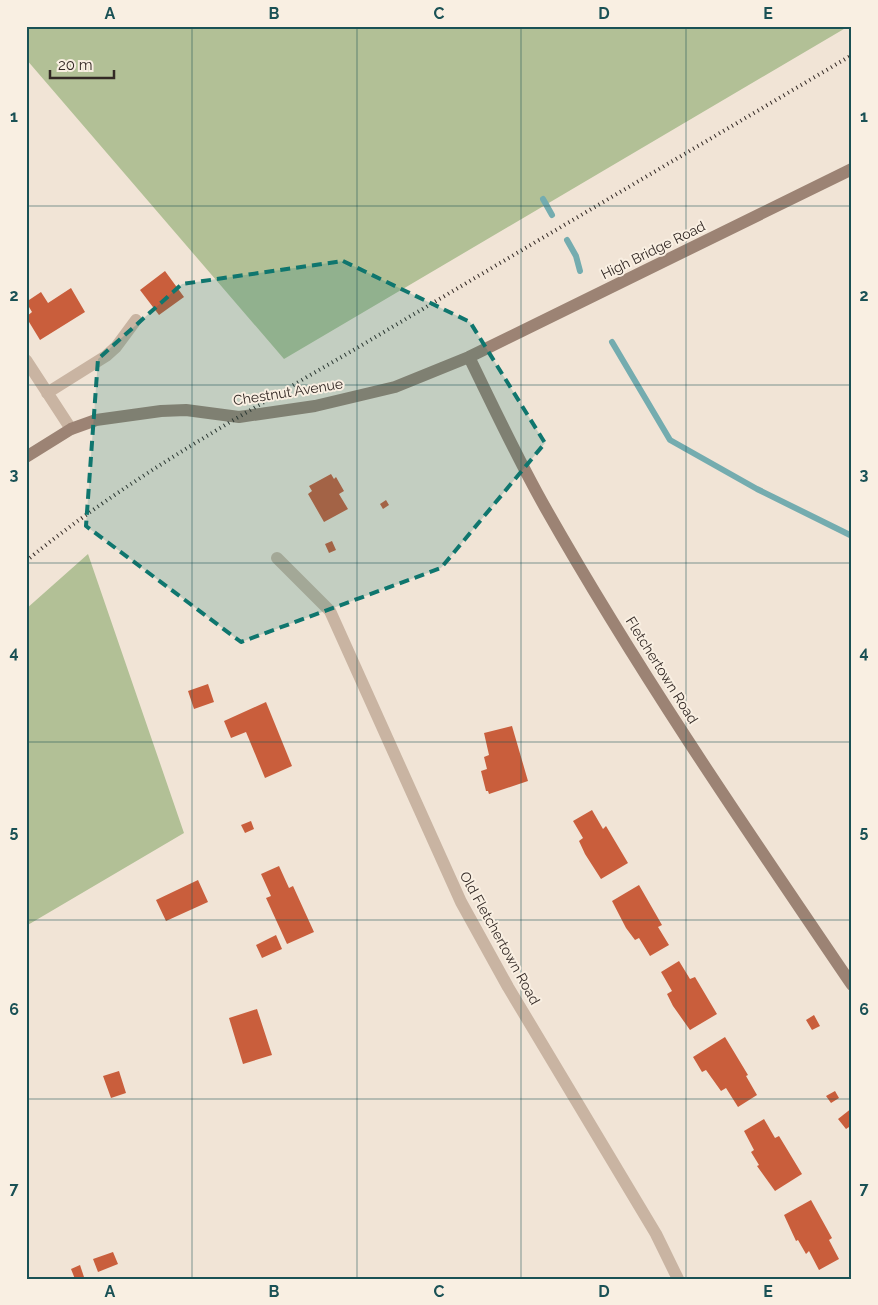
<svg xmlns="http://www.w3.org/2000/svg" width="878" height="1305" viewBox="0 0 878 1305" font-family="Raleway,sans-serif">
<style>
.green{fill:#b2c096}
.lines{fill:none;stroke-linecap:round;stroke-linejoin:round}
.stream{stroke:#74acaf;stroke-width:6}
.building{fill:#c95e3c}
.street{stroke:#c9b4a2;stroke-width:12}
.secondary{stroke:#9c8374;stroke-width:12}
.rail{stroke:#332925;stroke-width:4;stroke-dasharray:1 4;stroke-linecap:butt}
.marked{fill:#0f766e;fill-opacity:0.2;stroke:#0f766e;stroke-width:4;stroke-dasharray:10 6;stroke-linejoin:round}
.grid{fill:none;stroke:#1a5155;stroke-width:1;stroke-opacity:0.55}
.labels{text-anchor:middle;dominant-baseline:central;stroke-width:4;stroke-linejoin:round;paint-order:stroke}
.street-label{font-size:14px;fill:#332925;stroke:#f9efe2}
.neatline{fill:none;stroke:#1a5155;stroke-width:2}
.grid-label{font-size:16px;text-anchor:middle;font-weight:bold;fill:#1a5155}
</style>
<rect width="100%" height="100%" fill="#f1e4d6"/>
<!-- green -->
<path class="green" d="M26 26H849L284 359 26 59Z
M88 554 184 833 26 926V609Z"/>
<g class="lines">
<!-- stream -->
<path class="stream" d="M543 199 552 215
M567 240 576 256 580 271
M612 342 670 440 757 489 852 536"/>
</g>
<!-- building -->
<path class="building" d="M165 271 184 297 159 315 140 290Z
M71 288 85 312 40 340 26 317 32 312 26 302 41 292 48 303Z
M331 474 334 479 336 477 344 491 339 494 348 509 324 522 308 494 312 491 309 486Z
M386 500 389 505 383 509 380 504Z
M332 541 336 550 329 553 325 544Z
M208 684 214 702 194 709 188 691Z
M266 702 292 766 265 778 246 732 231 738 224 721Z
M512 726 528 781 489 794 488 791H486L481 771 487 769 484 757 489 755 484 733Z
M592 810 603 829 606 826 628 863 601 879 585 854 579 841 583 838 573 821Z
M251 821 254 829 245 833 241 825Z
M279 866 289 888 293 886 314 932 287 944 266 898 271 896 261 874Z
M198 880 208 902 166 921 156 900Z
M639 885 662 925 658 927 669 945 650 956 639 938 635 940 626 928 612 901Z
M276 935 282 949 262 958 256 945Z
M679 961 690 979 695 977 717 1014 690 1030 673 1006 667 994 672 991 661 972Z
M257 1009 272 1055 243 1064 229 1018Z
M814 1015 820 1026 812 1030 806 1020Z
M725 1037 748 1075 746 1076 757 1095 738 1107 726 1088 721 1091 706 1070 702 1072 693 1057Z
M119 1071 126 1093 111 1098 103 1076Z
M835 1091 839 1098 831 1103 826 1096Z
M852 1108V1125L846 1129 838 1119Z
M764 1119 775 1138 779 1136 802 1174 775 1191 757 1166 759 1165 751 1152 754 1150 744 1131Z
M811 1200 832 1238 829 1240 839 1259 819 1270 809 1251 806 1254 798 1240 796 1241 784 1215Z
M113 1252 118 1264 98 1272 93 1259Z
M80 1265 84 1277 75 1279 71 1269Z"/>
<g class="lines">
<!-- street -->
<path class="street" d="M26 360 71 429
M47 393 106 356 116 347 136 320
M277 558 330 611 461 902 508 987 656 1234 678 1279"/>
<!-- secondary -->
<path class="secondary" d="M469 357C494 408 518 460 546 509 639 673 746 829 852 985
M26 457 71 429 96 420 161 411 186 410 239 417 315 406 395 387 469 357 852 169"/>
<!-- rail -->
<path class="rail" d="M26 561C128 477 248 412 362 345 525 248 688 152 852 55"/>
</g>
<!-- marked area -->
<path class="marked" d="M343 261 470 322 545 443 441 568 241 642 86 526 98 359 182 284Z"/>
<!-- grid -->
<path class="grid" d="M192 26V1279M357 26V1279M521 26V1279M686 26V1279M26 206H852M26 385H852M26 563H852M26 742H852M26 920H852M26 1099H852"/>
<g class="labels">
<!-- street labels -->
<g class="street-label">
<text transform="translate(653 250) rotate(-26)">High Bridge Road</text>
<text transform="translate(288 392) rotate(-9)">Chestnut Avenue</text>
<text transform="translate(662 670) rotate(58)">Fletchertown Road</text>
<text transform="translate(500 938) rotate(61)">Old Fletchertown Road</text>
</g>
</g>
<!-- border -->
<rect width="878" height="1305" fill="none" stroke="#f9efe2" stroke-width="55"/>
<!-- scale -->
<path d="M50 70v8h64v-8" fill="none" stroke="#332925" stroke-width="2.5"/>
<text x="58" y="70" font-size="15" fill="#332925" stroke="#f9efe2" stroke-width="4" paint-order="stroke">20 m</text>
<rect x="28" y="28" width="822" height="1250" class="neatline"/>
<g class="grid-label">
<text x="110" y="19">A</text>
<text x="274" y="19">B</text>
<text x="439" y="19">C</text>
<text x="604" y="19">D</text>
<text x="768" y="19">E</text>
<text x="14" y="122">1</text>
<text x="864" y="122">1</text>
<text x="14" y="301">2</text>
<text x="864" y="301">2</text>
<text x="14" y="480">3</text>
<text x="864" y="480">3</text>
<text x="14" y="658">4</text>
<text x="864" y="658">4</text>
<text x="14" y="837">5</text>
<text x="864" y="837">5</text>
<text x="14" y="1015">6</text>
<text x="864" y="1015">6</text>
<text x="14" y="1194">7</text>
<text x="864" y="1194">7</text>
<text x="110" y="1297">A</text>
<text x="274" y="1297">B</text>
<text x="439" y="1297">C</text>
<text x="604" y="1297">D</text>
<text x="768" y="1297">E</text>
</g>
</svg>
